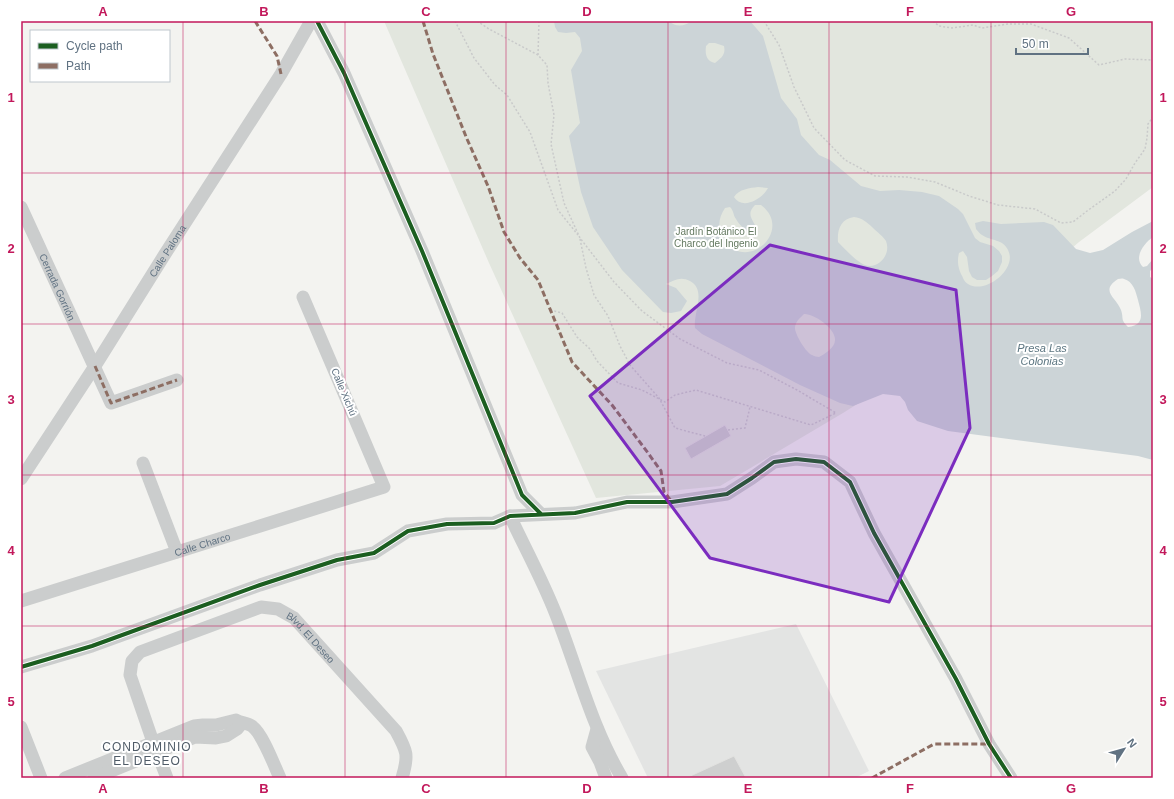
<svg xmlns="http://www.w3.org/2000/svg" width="1174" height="799" viewBox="0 0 1174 799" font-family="Helvetica,sans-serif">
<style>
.built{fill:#e3e4e3}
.green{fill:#e2e6de}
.water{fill:#ccd4d7;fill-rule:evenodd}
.building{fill:#cecfcf;stroke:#e2e2e0}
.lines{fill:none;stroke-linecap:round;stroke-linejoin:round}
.path{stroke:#c9caca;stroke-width:1.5;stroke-dasharray:2 2;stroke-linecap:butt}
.minor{stroke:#cbcdcd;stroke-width:13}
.quiet{stroke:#8d6e63;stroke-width:3;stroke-dasharray:6 3;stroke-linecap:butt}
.cycleway-casing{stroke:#fff;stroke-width:6}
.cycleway{stroke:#1b5e20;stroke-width:4}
.marked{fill:#7b2cbf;fill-opacity:0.2;stroke:#7b2cbf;stroke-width:3;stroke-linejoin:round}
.grid{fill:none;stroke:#c2185b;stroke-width:1;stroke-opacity:0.55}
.labels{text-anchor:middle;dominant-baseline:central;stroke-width:4;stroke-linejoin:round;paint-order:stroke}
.park-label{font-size:10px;fill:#647960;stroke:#fff}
.street-label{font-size:10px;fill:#607282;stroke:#fff}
.water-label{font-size:11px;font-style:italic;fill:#5b7580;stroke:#fff}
.quarter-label{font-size:12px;letter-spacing:1px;fill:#4f5b67;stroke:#fff}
.neatline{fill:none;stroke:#c2185b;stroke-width:1.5}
.grid-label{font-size:13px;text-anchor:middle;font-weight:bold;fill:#c2185b}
</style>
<rect width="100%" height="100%" fill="#f3f3f0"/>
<!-- built -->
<path class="built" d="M796 624 869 771 855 778H648L596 671Z"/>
<!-- green -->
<path class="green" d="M384 21H1153V187L1079 242 1006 305 948 347 843 413 720 486 596 498 489 263Z"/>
<!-- water -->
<path class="water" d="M554 21H669C676 28 685 26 692 21H750L763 36 781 98 797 119 801 135 819 155 830 160 861 186 880 191 899 190 922 192 939 196 958 209 963 214 975 238 980 242 993 246 999 251 1002 256V262L998 271 992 276 986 280H977L972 277 969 271 967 257 963 251 959 253C957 261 958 267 961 274 963 277 964 282 968 284 985 295 1018 269 1008 250 1003 239 991 241 982 235 980 234 978 231 976 229L975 223 983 221 1001 224 1044 222 1053 225 1076 249 1090 253 1103 250 1132 232 1153 221V237C1144 243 1133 258 1143 267L1147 266 1153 259V268L1150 271V277L1153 279V460L1138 456 948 431 917 421 908 410 905 402 900 396 883 394 853 406 840 403 800 385 702 334 695 328C693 313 707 290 690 281 681 276 674 280 666 284L676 288 687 301 681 311 671 313 663 312 622 270 593 227 581 192 569 136 580 123 571 70 582 51 580 38 575 32 566 33 558 32 555 27ZM709 43H715L724 46C726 55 721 58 715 63 706 61 705 54 706 46ZM758 187 768 188C763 198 743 211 734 197 739 189 750 188 758 187ZM755 205H761C795 231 744 276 723 237 717 226 719 217 725 208L730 207C734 211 733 215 736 219 740 227 748 231 754 236L757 232C756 221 744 216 755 205ZM854 217C862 218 867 222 873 228 877 232 883 236 886 241 892 256 875 273 861 263 853 258 845 249 838 242 837 229 841 219 854 217ZM1118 279C1120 279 1122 278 1124 279 1133 281 1136 292 1138 300 1141 312 1146 325 1128 327 1120 319 1124 319 1121 310 1117 298 1099 291 1118 279ZM804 314C813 313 835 328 835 339 836 347 825 354 819 357 817 357 814 356 812 355 806 353 794 333 795 327 796 321 800 318 804 314Z"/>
<!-- building -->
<path class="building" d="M725 425 731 436 691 459 685 448Z
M734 756 746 778H686Z"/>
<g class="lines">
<!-- path -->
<path class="path" d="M455 21 474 58 495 85 507 95 530 132 558 210 578 235
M477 21 489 29 538 55
M539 21 538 55 547 65 548 83 554 115 551 144 564 203 580 238 614 282 642 311 680 339 727 363 759 370 797 390 836 413 811 425 696 390 675 395 665 402 642 390 618 383 597 361 590 349 577 337 562 313 551 310
M764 21 779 45 794 87 814 128 845 160 875 176 907 177 935 182 969 196 998 205 1035 209 1061 223 1073 222 1087 211 1115 191 1126 179 1135 163 1145 149 1147 138 1148 124 1153 117
M933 21 939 26 952 28 973 25 982 28 1008 24H1031L1069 38 1099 65 1125 59 1153 60
M580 239 586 268 594 295 608 316 620 346 630 365 659 398 675 428 705 436
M728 430 745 428 750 407"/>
<!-- minor -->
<g class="minor">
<path d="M317 21 344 73 422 251 522 495 541 514"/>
<path id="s1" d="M21 207 111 403 177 380"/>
<path d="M143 463 177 552"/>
<path id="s2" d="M21 479 95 366 165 254 281 74 311 21"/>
<path d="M510 516C525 548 542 579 555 612 577 667 591 726 622 778"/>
<path id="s3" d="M21 601 384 487 303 297"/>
<path d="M21 667 92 646 260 585 337 560 374 553 408 531 447 524 494 523 510 516 575 513 627 502H672L727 494 752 478 774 462 796 459 824 462 850 482 874 533 956 679 989 744 1011 778"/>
<path d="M21 727 41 778"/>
<path d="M597 729 592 747 600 762 606 778"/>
<path id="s4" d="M153 742 130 675 132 661 140 652 261 607 278 609 294 618 396 731C407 751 409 755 402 778"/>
<path d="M157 752 167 778"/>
<path d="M65 778 194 726 203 725H216L236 720C241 723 249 723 253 727 263 735 274 765 280 778"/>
<path d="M94 778 195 737 216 738 226 736 237 729 242 723"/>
</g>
<!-- quiet -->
<path class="quiet" d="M255 21 277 56 281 74
M423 21 433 54 467 139 488 186 504 232 520 258 538 280 572 362 612 405 648 453 661 471 664 492 672 502
M95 366 111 403 177 380
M872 778 934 744H989"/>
<defs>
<path id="cycleway" d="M317 21 344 73 422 251 522 495 541 514
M21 667 92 646 260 585 337 560 374 553 408 531 447 524 494 523 510 516 575 513 627 502H672L727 494 752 478 774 462 796 459 824 462 850 482 874 533 956 679 989 744 1011 778"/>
</defs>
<!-- cycleway casing -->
<use href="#cycleway" class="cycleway-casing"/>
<!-- cycleway -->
<use href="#cycleway" class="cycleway"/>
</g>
<!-- marked area -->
<path class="marked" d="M770 245 956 290 970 428 889 602 710 558 590 396Z"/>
<!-- grid -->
<path class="grid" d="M183 21V778M345 21V778M506 21V778M668 21V778M829 21V778M991 21V778M21 173H1153M21 324H1153M21 475H1153M21 626H1153"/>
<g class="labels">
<!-- park labels -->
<g class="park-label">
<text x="716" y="231">Jardín Botánico El<tspan x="716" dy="12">Charco del Ingenio</tspan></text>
</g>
<!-- street labels -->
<g class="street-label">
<text stroke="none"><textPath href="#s2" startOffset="271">Calle Paloma</textPath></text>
<text stroke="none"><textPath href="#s1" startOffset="88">Cerrada Gorrión</textPath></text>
<text transform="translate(344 392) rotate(67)">Calle Xichú</text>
<text stroke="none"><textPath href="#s3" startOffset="190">Calle Charco</textPath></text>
<text stroke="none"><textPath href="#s4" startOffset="287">Blvd. El Deseo</textPath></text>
</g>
<!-- water labels -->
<g class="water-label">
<text x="1042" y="348">Presa Las<tspan x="1042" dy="13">Colonias</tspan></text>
</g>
<!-- quarter labels -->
<g class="quarter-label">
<text x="147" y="747">CONDOMINIO<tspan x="147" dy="14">EL DESEO</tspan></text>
</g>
</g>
<!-- border -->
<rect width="1174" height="799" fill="none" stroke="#ffffff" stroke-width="44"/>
<!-- legend -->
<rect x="30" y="30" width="140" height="52" fill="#ffffff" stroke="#bfc7cd"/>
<rect x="38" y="43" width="20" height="6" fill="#1b5e20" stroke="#bfc7cd"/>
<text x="66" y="50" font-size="12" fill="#607282">Cycle path</text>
<rect x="38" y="63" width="20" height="6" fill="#8d6e63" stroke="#bfc7cd"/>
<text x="66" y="70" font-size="12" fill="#607282">Path</text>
<!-- north arrow -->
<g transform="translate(1124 749) rotate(53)" stroke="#ffffff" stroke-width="3" paint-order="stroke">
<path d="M0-3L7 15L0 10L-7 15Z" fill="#607282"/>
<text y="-6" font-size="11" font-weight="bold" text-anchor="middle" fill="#607282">N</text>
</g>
<!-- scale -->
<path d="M1016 48v6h72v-6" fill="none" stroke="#607282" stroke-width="2"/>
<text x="1022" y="48" font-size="12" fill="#607282" stroke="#ffffff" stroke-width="3" paint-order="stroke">50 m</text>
<rect x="22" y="22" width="1130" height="755" class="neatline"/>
<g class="grid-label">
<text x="103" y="16">A</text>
<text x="264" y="16">B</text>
<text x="426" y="16">C</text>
<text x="587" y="16">D</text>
<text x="748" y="16">E</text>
<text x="910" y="16">F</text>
<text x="1071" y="16">G</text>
<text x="11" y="102">1</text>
<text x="1163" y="102">1</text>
<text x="11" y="253">2</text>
<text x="1163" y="253">2</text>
<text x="11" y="404">3</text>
<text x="1163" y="404">3</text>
<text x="11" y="555">4</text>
<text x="1163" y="555">4</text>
<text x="11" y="706">5</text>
<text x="1163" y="706">5</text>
<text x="103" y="793">A</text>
<text x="264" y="793">B</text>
<text x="426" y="793">C</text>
<text x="587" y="793">D</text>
<text x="748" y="793">E</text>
<text x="910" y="793">F</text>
<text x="1071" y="793">G</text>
</g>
</svg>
